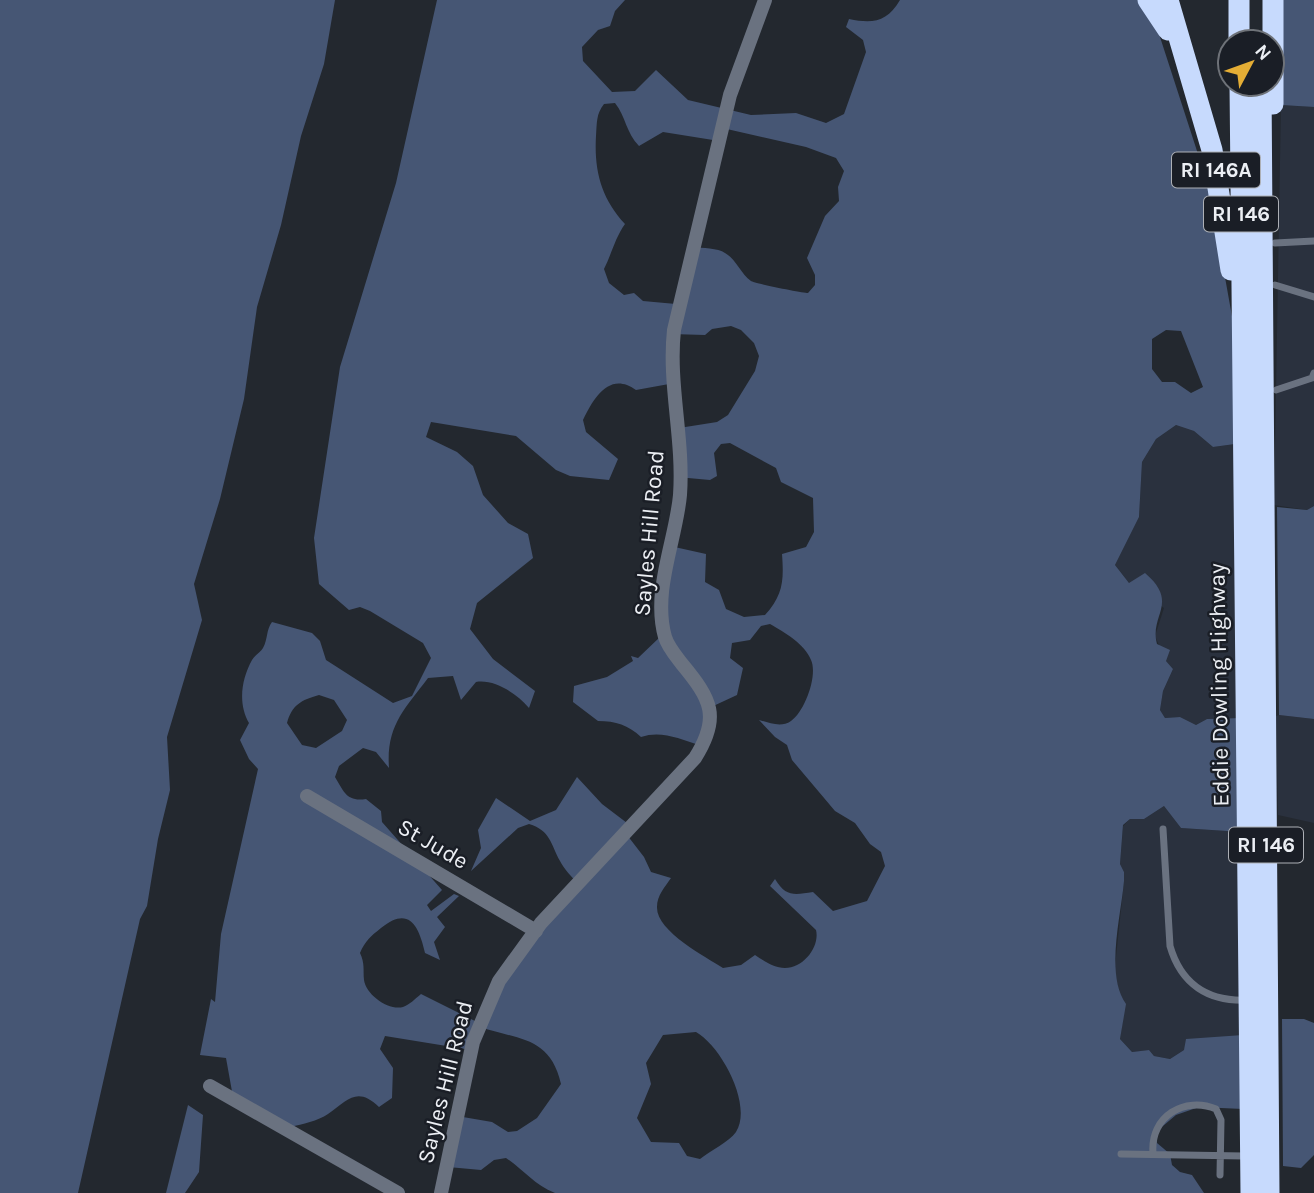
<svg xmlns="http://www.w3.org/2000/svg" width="1314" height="1193" viewBox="0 0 1314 1193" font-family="Karla,sans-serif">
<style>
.built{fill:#2a313e}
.forest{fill:#465674;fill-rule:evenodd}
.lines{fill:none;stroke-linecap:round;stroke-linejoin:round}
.lane{stroke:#6a7280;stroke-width:7}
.street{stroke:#6a7280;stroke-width:14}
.highway{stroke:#c7dafd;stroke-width:21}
.labels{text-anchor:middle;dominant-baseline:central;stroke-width:5;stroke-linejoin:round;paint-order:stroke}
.shield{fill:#1a1e26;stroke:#adb0b6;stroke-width:2}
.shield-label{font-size:21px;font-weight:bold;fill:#eceff4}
.street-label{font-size:23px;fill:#eceff4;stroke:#1a1e26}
</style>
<rect width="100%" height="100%" fill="#23282f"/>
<!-- built -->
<path class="built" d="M1281 105 1314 107V506L1307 510 1274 505Z
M1176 425 1194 431 1213 447 1235 444 1240 718 1207 719 1196 725 1180 717 1165 718 1160 710 1163 691 1173 669 1166 661 1155 636 1164 608 1129 583 1115 565 1139 517 1142 462 1156 439Z
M1279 715 1314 719V823L1278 815 1276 716Z
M1164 806 1181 828 1242 832 1243 1035 1184 1050 1170 1059 1154 1056 1149 1050 1132 1052 1120 1039 1125 1004 1118 993 1114 976 1124 881V872L1120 864 1123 826 1130 819H1144Z"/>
<!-- forest -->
<path class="forest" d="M0 0H335L324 64 301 136 281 225 257 307 244 399 220 499 194 584 202 620 167 737 170 790 158 839 147 906 140 919 78 1193H0Z
M437 0H625L615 11 610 26 598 30 582 47 583 61 612 92 635 91 656 70 688 100 751 115 796 113 826 123 844 114 866 52 863 40 846 27 849 19C873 24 887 22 900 0H1148L1209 188 1240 361 1235 444 1213 447 1194 431 1176 425 1156 439 1142 462 1139 517 1115 565 1129 583 1145 573C1180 603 1149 615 1157 644L1170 650 1166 661 1173 669 1163 691 1160 710 1165 718 1180 717 1196 725 1207 719 1240 718 1242 832 1181 828 1164 806 1144 819H1130L1123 825 1120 864 1124 872V881C1121 916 1105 975 1126 1004L1120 1039 1132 1052 1149 1050 1154 1056 1170 1059 1184 1050 1186 1039 1243 1035V1109L1199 1107 1176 1115 1157 1131V1143L1170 1154 1172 1165 1180 1172 1192 1175 1204 1193H555C534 1185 524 1170 506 1158L494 1160 481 1170 448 1167 457 1116 492 1122 508 1132 517 1131 537 1118 561 1084C550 1036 518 1040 480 1027L465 1049 385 1036 380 1049 393 1068 392 1098 379 1107C357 1086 348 1100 328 1114 318 1121 302 1124 291 1127L233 1097 226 1058 200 1055 211 999 215 1002 221 934 258 769 249 759 240 740 249 723C238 704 241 680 252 660 255 655 261 652 263 648 268 639 266 630 272 622L312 633 320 641 326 660 393 703 412 696 431 658 423 643 370 611 360 607 349 610 319 584 314 538 340 367 396 183ZM615 103C626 117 626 133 639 146L663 132 713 140 718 127 806 147 836 158 844 171 838 187 839 201 825 216 807 258 815 275V285L808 293C803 293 753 283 751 281 741 274 736 259 725 253 718 248 702 248 693 247L676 304 643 301 634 293 624 295 609 283 604 269C612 253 615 238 625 224 601 198 594 170 596 136 597 123 596 114 604 104ZM731 326 741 330 754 343 759 356 755 371 728 415 717 422 679 428 677 477 710 480 717 476 714 453 721 444 730 443 776 468 781 482 813 498 814 532 806 547 782 554C784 581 783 595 765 615L744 617 726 609 719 590 705 582 706 554 670 546 660 637 638 658 631 656 633 661 607 677 574 686 573 702 598 721C616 721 628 725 641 737 661 730 680 739 699 745L709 708 737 695 743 668 730 658 732 643 750 640 761 626 770 624C784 632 805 644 811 660 818 675 805 711 791 721 781 728 770 723 759 720L775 737 787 745 792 760 835 811 855 823 870 844 881 852 885 866 867 901 833 911 813 892C794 895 786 897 775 879L770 886 816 930C820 946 804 968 785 968 774 968 764 961 755 955L741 965 723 968C706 957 656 931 657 907 657 895 665 887 671 878L651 872 644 857 627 835 631 826 602 804 577 777 556 810 530 821 496 798 478 830 481 848 471 871 518 828 529 824C551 831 550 843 560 861 564 869 572 877 578 884L475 1021 421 994C415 999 409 1005 403 1007 389 1011 366 995 364 980 363 969 365 964 360 953 365 941 371 936 381 928 409 905 419 926 425 953L440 960 434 942 445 927 437 917 459 896 454 894 431 911 427 905 442 890 382 822 381 811 366 799C347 802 344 792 335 777L339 766 363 748 376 752 389 768C386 726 404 710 428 678L453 676 461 700 476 682C495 679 517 694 529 708L535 691 493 659 470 629 477 603 533 558 528 534 508 523 483 495 473 466 457 452 426 437 431 422 516 436 556 470 570 476 609 480 618 459 586 432 583 420C594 397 610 371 636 390L669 384 671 334 705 335 712 329ZM1166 330 1181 331 1203 387 1191 393 1175 382H1162L1152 369V339ZM319 695 334 700 347 720 342 731 316 748 302 745 287 723C292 705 301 700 319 695ZM696 1032C721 1046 753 1105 736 1132 729 1142 710 1151 700 1159L687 1156 679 1143 651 1142 637 1118 651 1084 646 1063 663 1035Z
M1278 0H1314V107L1281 105Z
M1314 506V719L1279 715 1277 507 1307 510Z
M1282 1019H1304L1314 1023V1155L1301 1168 1283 1166Z
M188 1105 203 1115 199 1172 185 1193H166Z"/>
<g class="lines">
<!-- lane -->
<path class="lane" d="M1275 243 1314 241
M1275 285 1314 297
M1276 390 1312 378 1314 373
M1163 829 1170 946C1181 984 1208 1002 1248 1000
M1153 1153C1150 1116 1185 1096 1216 1109L1221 1120 1220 1175
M1121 1154 1244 1156"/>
<!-- street -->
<path class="street" d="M307 796 536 931
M210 1086 398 1193
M441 1193 473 1042 499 981 541 923 695 758C721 717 711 699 682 664 676 656 668 647 665 637 652 591 676 540 680 495 684 439 668 384 674 330L730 95 765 0"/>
<!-- highway -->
<path class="highway" d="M1148 0 1168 30
M1168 0 1212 150 1231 270
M1239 0V42
M1273 0V104
M1240 84 1251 1193
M1261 84 1269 1193"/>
</g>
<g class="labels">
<!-- shield labels -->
<g class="shield">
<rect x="1172" y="152.5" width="88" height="35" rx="5"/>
<rect x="1204" y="196.5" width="74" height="35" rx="5"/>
<rect x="1229" y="827.5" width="74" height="35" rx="5"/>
</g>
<g class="shield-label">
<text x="1216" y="170">RI 146A</text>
<text x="1241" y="214">RI 146</text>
<text x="1266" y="845">RI 146</text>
</g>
<!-- street labels -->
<g class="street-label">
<text transform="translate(649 533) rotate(-85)">Sayles Hill Road</text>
<text transform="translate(1219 685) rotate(-91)">Eddie Dowling Highway</text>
<text transform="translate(433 844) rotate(30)">St Jude</text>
<text transform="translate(445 1082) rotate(-76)">Sayles Hill Road</text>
</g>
</g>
<!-- north arrow -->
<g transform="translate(1251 63) rotate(49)"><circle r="33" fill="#1a1e26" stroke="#6e7278" stroke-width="2"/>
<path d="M0-5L12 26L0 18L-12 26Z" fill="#e4ad35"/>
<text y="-10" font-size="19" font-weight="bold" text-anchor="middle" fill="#eceff4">N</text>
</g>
</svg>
